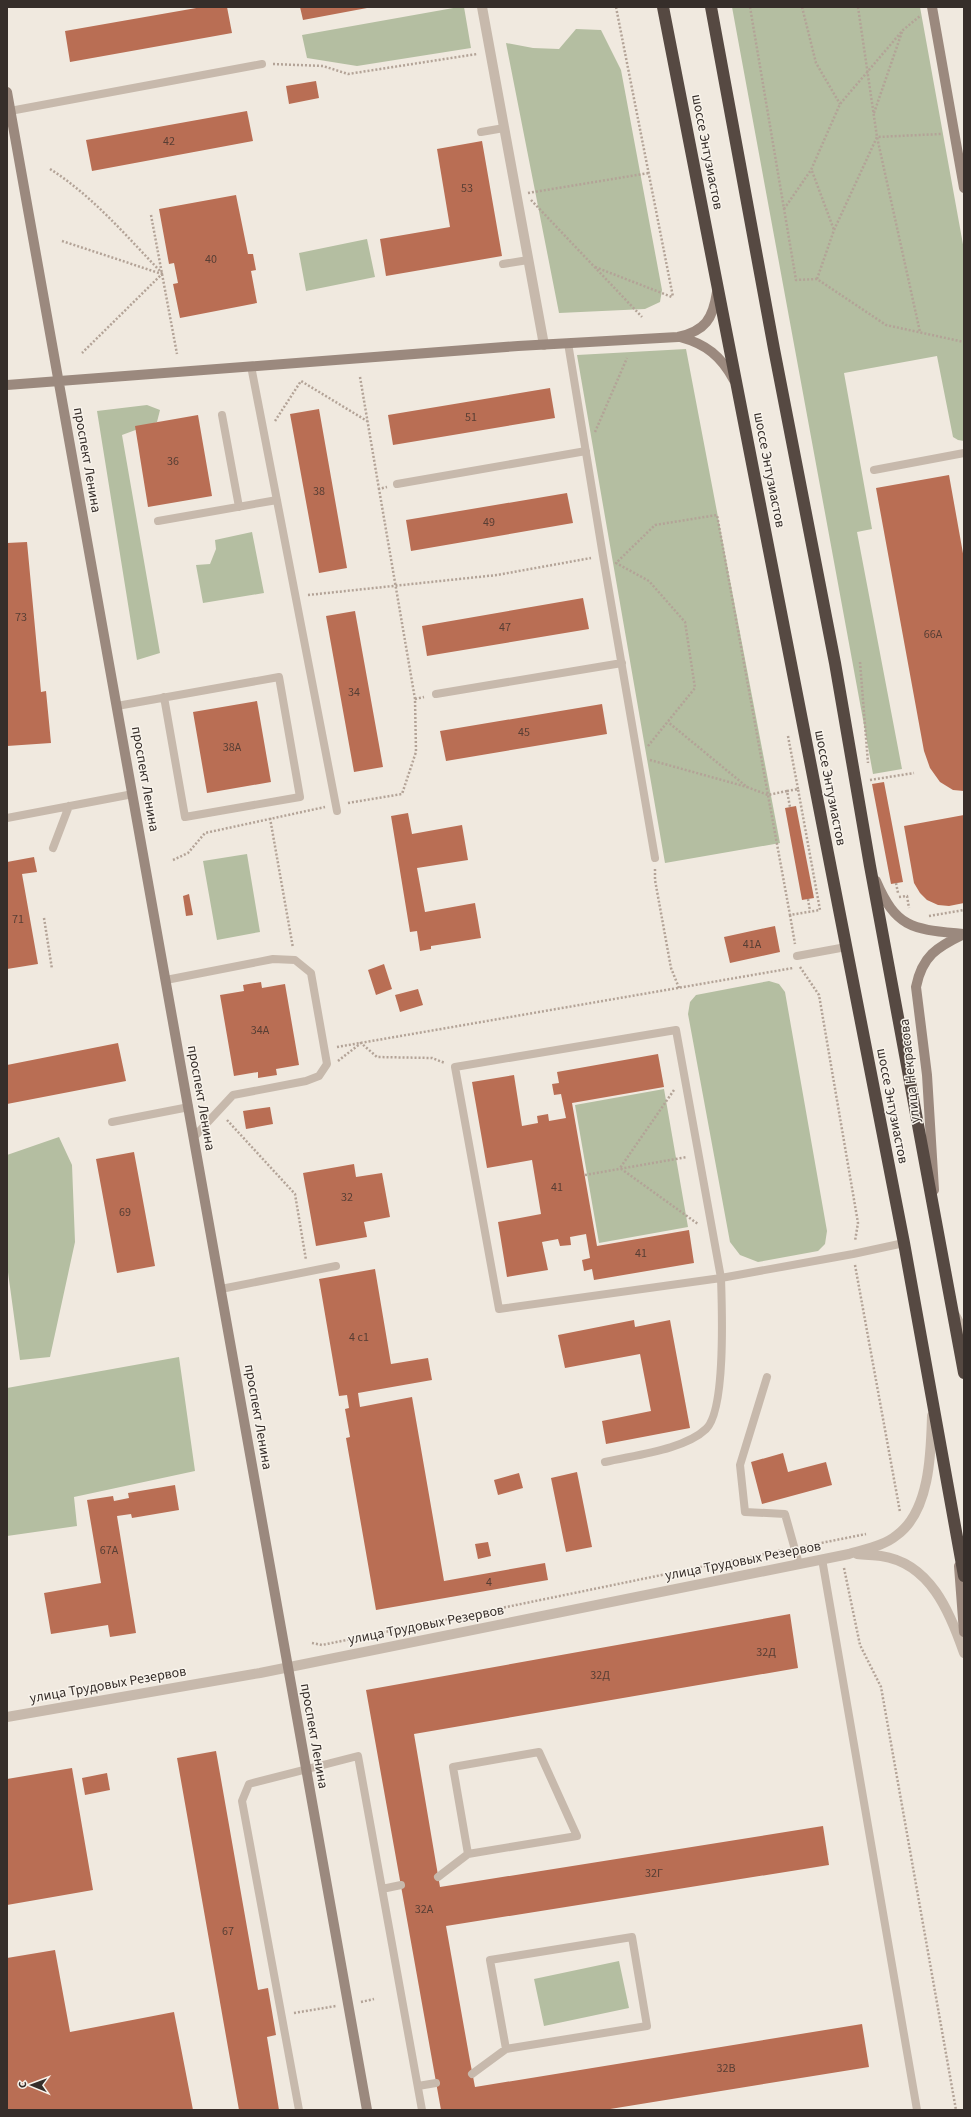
<svg xmlns="http://www.w3.org/2000/svg" width="971" height="2117" viewBox="0 0 971 2117" font-family="'Source Sans 3',sans-serif">
<style>
.green{fill:#b4bea1}
.building{fill:#b96e54}
.lines{fill:none;stroke-linecap:round;stroke-linejoin:round}
.path{stroke:#b3a397;stroke-width:2.5;stroke-dasharray:2 2;stroke-linecap:butt}
.lane{stroke:#c7b9ac;stroke-width:8}
.street{stroke:#c7b9ac;stroke-width:10}
.secondary{stroke:#9b897e;stroke-width:10}
.highway{stroke:#564942;stroke-width:12}
.labels{text-anchor:middle;dominant-baseline:central;stroke-width:3;stroke-linejoin:round;paint-order:stroke}
.number-label{font-size:12px;fill:#573e34}
.street-label{font-size:14px;fill:#362e2a;stroke:#f8f3eb}
</style>
<rect width="100%" height="100%" fill="#f0e9df"/>
<!-- green -->
<path class="green" d="M459 7H464L471 48 357 66 307 58 302 35Z
M732 7H920L964 250V441L958 440 953 437 937 356 844 373 872 529 857 532 902 769 873 774Z
M576 29 601 30 621 70 662 290 660 302 645 309 559 313 506 43 533 48 559 49Z
M367 239 375 277 306 291 299 253Z
M686 349 780 843 665 863 577 355Z
M147 405 160 410 157 422 122 435 160 653 137 660 97 411Z
M252 532 264 593 203 603 196 565 210 564 216 549 215 540Z
M247 854 260 932 217 940 203 861Z
M769 981 779 984 785 992 827 1231 825 1244 818 1251 758 1262 740 1255 730 1242 688 1014 690 1002 696 995Z
M664 1089 688 1227 599 1243 575 1105Z
M59 1137 72 1165 75 1242 50 1357 20 1360 7 1265V1155Z
M179 1357 195 1471 74 1497 77 1526 7 1536V1388Z
M619 1961 629 2008 544 2026 534 1979Z"/>
<!-- building -->
<path class="building" d="M202 7H227L232 33 70 62 65 31Z
M300 7H367V8L303 20Z
M316 81 319 98 289 104 286 86Z
M247 111 253 141 92 171 86 140Z
M482 141 502 256 386 276 380 239 450 227 437 149Z
M236 195 248 254H253L256 270 251 271 257 303 180 318 173 284 178 283 174 263 169 264 159 209Z
M550 388 555 418 393 445 388 415Z
M319 409 347 568 319 573 290 414Z
M198 415 212 496 148 507 135 426Z
M949 475 964 559V791L953 790 940 782 930 768 924 751 876 488Z
M567 493 573 523 411 551 406 520Z
M27 542 41 692 46 691 51 743 7 746V543Z
M583 598 589 629 427 656 422 626Z
M355 611 383 767 354 772 326 616Z
M257 701 271 782 207 793 193 712Z
M602 704 607 734 446 761 440 731Z
M884 782 903 882 891 884 872 784Z
M796 806 814 898 802 900 785 808Z
M408 813 412 834 462 825 468 860 417 868 425 912 475 903 481 938 431 946V949L420 951 417 931 410 932 391 816Z
M964 815V903L949 906 938 905 927 900 920 893 914 883 904 826Z
M34 857 37 872 22 874 38 964 7 969V862Z
M189 894 193 915 186 916 183 896Z
M775 926 780 952 730 963 724 937Z
M384 964 392 989 376 995 368 970Z
M261 982 262 988 285 984 299 1065 276 1069 277 1075 258 1078V1072L234 1076 220 995 244 991 243 985Z
M418 989 423 1005 400 1012 395 995Z
M118 1043 126 1081 7 1104V1065Z
M658 1054 664 1087 572 1103 597 1246 689 1230 694 1263 594 1280 592 1269 584 1271 582 1260 590 1258 586 1234 570 1237 571 1245 560 1246 558 1239 542 1242 548 1270 507 1277 498 1222 541 1214 532 1160 487 1168 472 1082 514 1075 522 1126 538 1123 537 1116 548 1114 549 1121 566 1118 561 1094 554 1095 552 1084 559 1083 557 1072Z
M270 1107 273 1124 246 1129 243 1111Z
M134 1152 155 1266 117 1273 96 1159Z
M354 1164 356 1177 382 1173 390 1217 364 1222 367 1237 316 1246 303 1173Z
M375 1269 391 1364 428 1358 432 1380 358 1393 360 1407 412 1397 444 1581 545 1563 548 1580 376 1610 346 1438 350 1437 345 1409 349 1408 347 1395 339 1396 319 1279Z
M634 1320 635 1327 670 1320 690 1428 606 1444 602 1421 651 1411 640 1354 565 1368 558 1335Z
M783 1453 788 1472 826 1462 832 1485 762 1504 751 1462Z
M577 1472 592 1547 566 1552 551 1478Z
M519 1473 523 1488 498 1495 494 1480Z
M175 1485 179 1510 132 1518 131 1514 117 1516 136 1633 110 1637 108 1625 51 1634 44 1593 101 1583 87 1500 113 1496 114 1501 129 1498 128 1493Z
M488 1542 491 1556 478 1559 475 1544Z
M790 1614 798 1668 414 1734 440 1887 823 1826 829 1865 446 1926 470 2061 475 2087 862 2024 869 2067 604 2110H441L366 1690Z
M216 1751 258 1990 268 1988 276 2035 267 2037 279 2110H239L177 1758Z
M72 1768 93 1890 7 1905V1779Z
M107 1773 110 1790 85 1795 82 1778Z
M55 1950 70 2032 174 2012 193 2110H7V1958Z"/>
<g class="lines">
<!-- path -->
<path class="path" d="M616 7 673 297
M750 7 796 280 817 279 886 325 964 342
M802 7 816 63 840 104
M858 7 877 137 920 332
M273 64 323 66 348 74 477 54
M874 113 902 32
M50 169C93 196 127 237 162 273
M812 171 834 230
M528 193 649 173
M531 200 642 317
M784 209 811 170 840 104 903 30 920 16
M151 215 177 354
M62 241 162 274 82 353
M595 267 672 297
M817 279 834 230 877 137 941 134
M360 377 379 489
M275 421 301 381 367 421
M595 432 627 358
M308 595 497 575 591 558
M860 662 868 763
M415 699 424 697
M788 736 798 789
M648 746 695 688 685 622 649 581 616 563 655 525 717 515 768 795 747 787 668 722
M650 760 747 787
M870 780 914 773
M787 791 798 789 820 910 790 915 768 795 787 791 790 807
M348 803 402 794 416 752 415 699 379 489 387 487
M270 818 293 948
M173 860 188 853 205 833 325 807
M655 869V880L671 968 679 988
M896 883 898 893
M899 897 907 896 909 908
M808 899 810 911
M790 915 795 944
M929 916 964 910
M44 918 52 969
M800 967 819 995 858 1223 855 1241
M337 1047 793 968
M338 1061 361 1043 377 1057 432 1058 445 1063
M674 1090 620 1168 698 1224
M227 1120 295 1194 306 1260
M585 1175 687 1157
M855 1265 900 1512
M806 1546 866 1534
M844 1568 860 1645 881 1687 956 2110
M312 1643 322 1645 783 1550
M361 2002 374 1999
M294 2013 336 2006"/>
<!-- lane -->
<path class="lane" d="M10 111 262 64
M481 132 504 128
M503 264 528 260
M568 343 603 556 655 858
M251 366 337 811
M222 415 239 507
M874 470 964 453
M397 484 586 451
M158 521 277 500
M436 694 622 663
M117 706 279 677 300 797 185 817 164 697
M7 818 133 794
M53 848 69 806
M797 956 846 947
M166 980 273 959 295 960 311 973 327 1064 319 1076 306 1081 233 1095 194 1137
M676 1030 721 1278 499 1309 455 1067Z
M112 1122 189 1107
M221 1289 336 1266
M956 1315 964 1330
M767 1377 740 1465 745 1512 785 1514 799 1564
M605 1462C634 1455 684 1450 706 1429 726 1410 722 1308 721 1278L853 1254 904 1243
M822 1559 917 2110
M438 1877 468 1854 577 1836 539 1752 453 1767 468 1854
M382 1889 401 1885
M472 2074 506 2049 647 2026 632 1937 490 1960 506 2049
M418 2086 436 2083
M299 2110 242 1801 249 1784 358 1756 422 2110"/>
<!-- street -->
<path class="street" d="M482 7 544 345
M857 1554C865 1555 873 1555 881 1556 930 1563 950 1612 964 1653
M7 1717 260 1673 849 1554C865 1549 884 1546 897 1535 930 1511 931 1452 932 1416"/>
<!-- secondary -->
<path class="secondary" d="M932 7 964 188
M7 92 367 2110
M680 337C706 344 721 356 734 380
M7 385 518 346 678 337C705 331 713 319 717 292
M876 881C897 930 914 929 964 934
M934 1190 927 1075 916 987C922 956 937 947 964 934
M959 1566 964 1632"/>
<!-- highway -->
<path class="highway" d="M663 7 904 1243 964 1576
M711 7 774 349 835 663 870 866 964 1373"/>
</g>
<g class="labels">
<!-- number labels -->
<g class="number-label">
<text x="169" y="141">42</text>
<text x="467" y="188">53</text>
<text x="211" y="259">40</text>
<text x="471" y="417">51</text>
<text x="173" y="461">36</text>
<text x="319" y="491">38</text>
<text x="489" y="522">49</text>
<text x="21" y="617">73</text>
<text x="505" y="627">47</text>
<text x="933" y="634">66А</text>
<text x="354" y="692">34</text>
<text x="524" y="732">45</text>
<text x="232" y="747">38А</text>
<text x="18" y="919">71</text>
<text x="752" y="944">41А</text>
<text x="260" y="1030">34А</text>
<text x="557" y="1187">41</text>
<text x="347" y="1197">32</text>
<text x="125" y="1212">69</text>
<text x="641" y="1253">41</text>
<text x="359" y="1337">4 с1</text>
<text x="109" y="1550">67А</text>
<text x="489" y="1582">4</text>
<text x="766" y="1652">32Д</text>
<text x="600" y="1675">32Д</text>
<text x="654" y="1873">32Г</text>
<text x="424" y="1909">32А</text>
<text x="228" y="1931">67</text>
<text x="726" y="2068">32В</text>
</g>
<!-- street labels -->
<g class="street-label">
<text transform="translate(707 152) rotate(79)">шоссе Энтузиастов</text>
<text transform="translate(87 460) rotate(80)">проспект Ленина</text>
<text transform="translate(769 470) rotate(79)">шоссе Энтузиастов</text>
<text transform="translate(145 779) rotate(80)">проспект Ленина</text>
<text transform="translate(830 788) rotate(79)">шоссе Энтузиастов</text>
<text transform="translate(910 1071) rotate(-96)">улица Некрасова</text>
<text transform="translate(201 1098) rotate(80)">проспект Ленина</text>
<text transform="translate(892 1106) rotate(79)">шоссе Энтузиастов</text>
<text transform="translate(258 1417) rotate(80)">проспект Ленина</text>
<text transform="translate(743 1561) rotate(-11)">улица Трудовых Резервов</text>
<text transform="translate(426 1625) rotate(-11)">улица Трудовых Резервов</text>
<text transform="translate(108 1685) rotate(-10)">улица Трудовых Резервов</text>
<text transform="translate(314 1736) rotate(80)">проспект Ленина</text>
</g>
</g>
<!-- border -->
<rect width="971" height="2117" fill="none" stroke="#362e2a" stroke-width="16"/>
<!-- north arrow -->
<g transform="translate(32 2085) rotate(271)" stroke="#f8f3eb" stroke-width="3" paint-order="stroke">
<path d="M0-3L7 15L0 10L-7 15Z" fill="#362e2a"/>
<text y="-6" font-size="11" font-weight="bold" text-anchor="middle" fill="#362e2a">С</text>
</g>
</svg>
